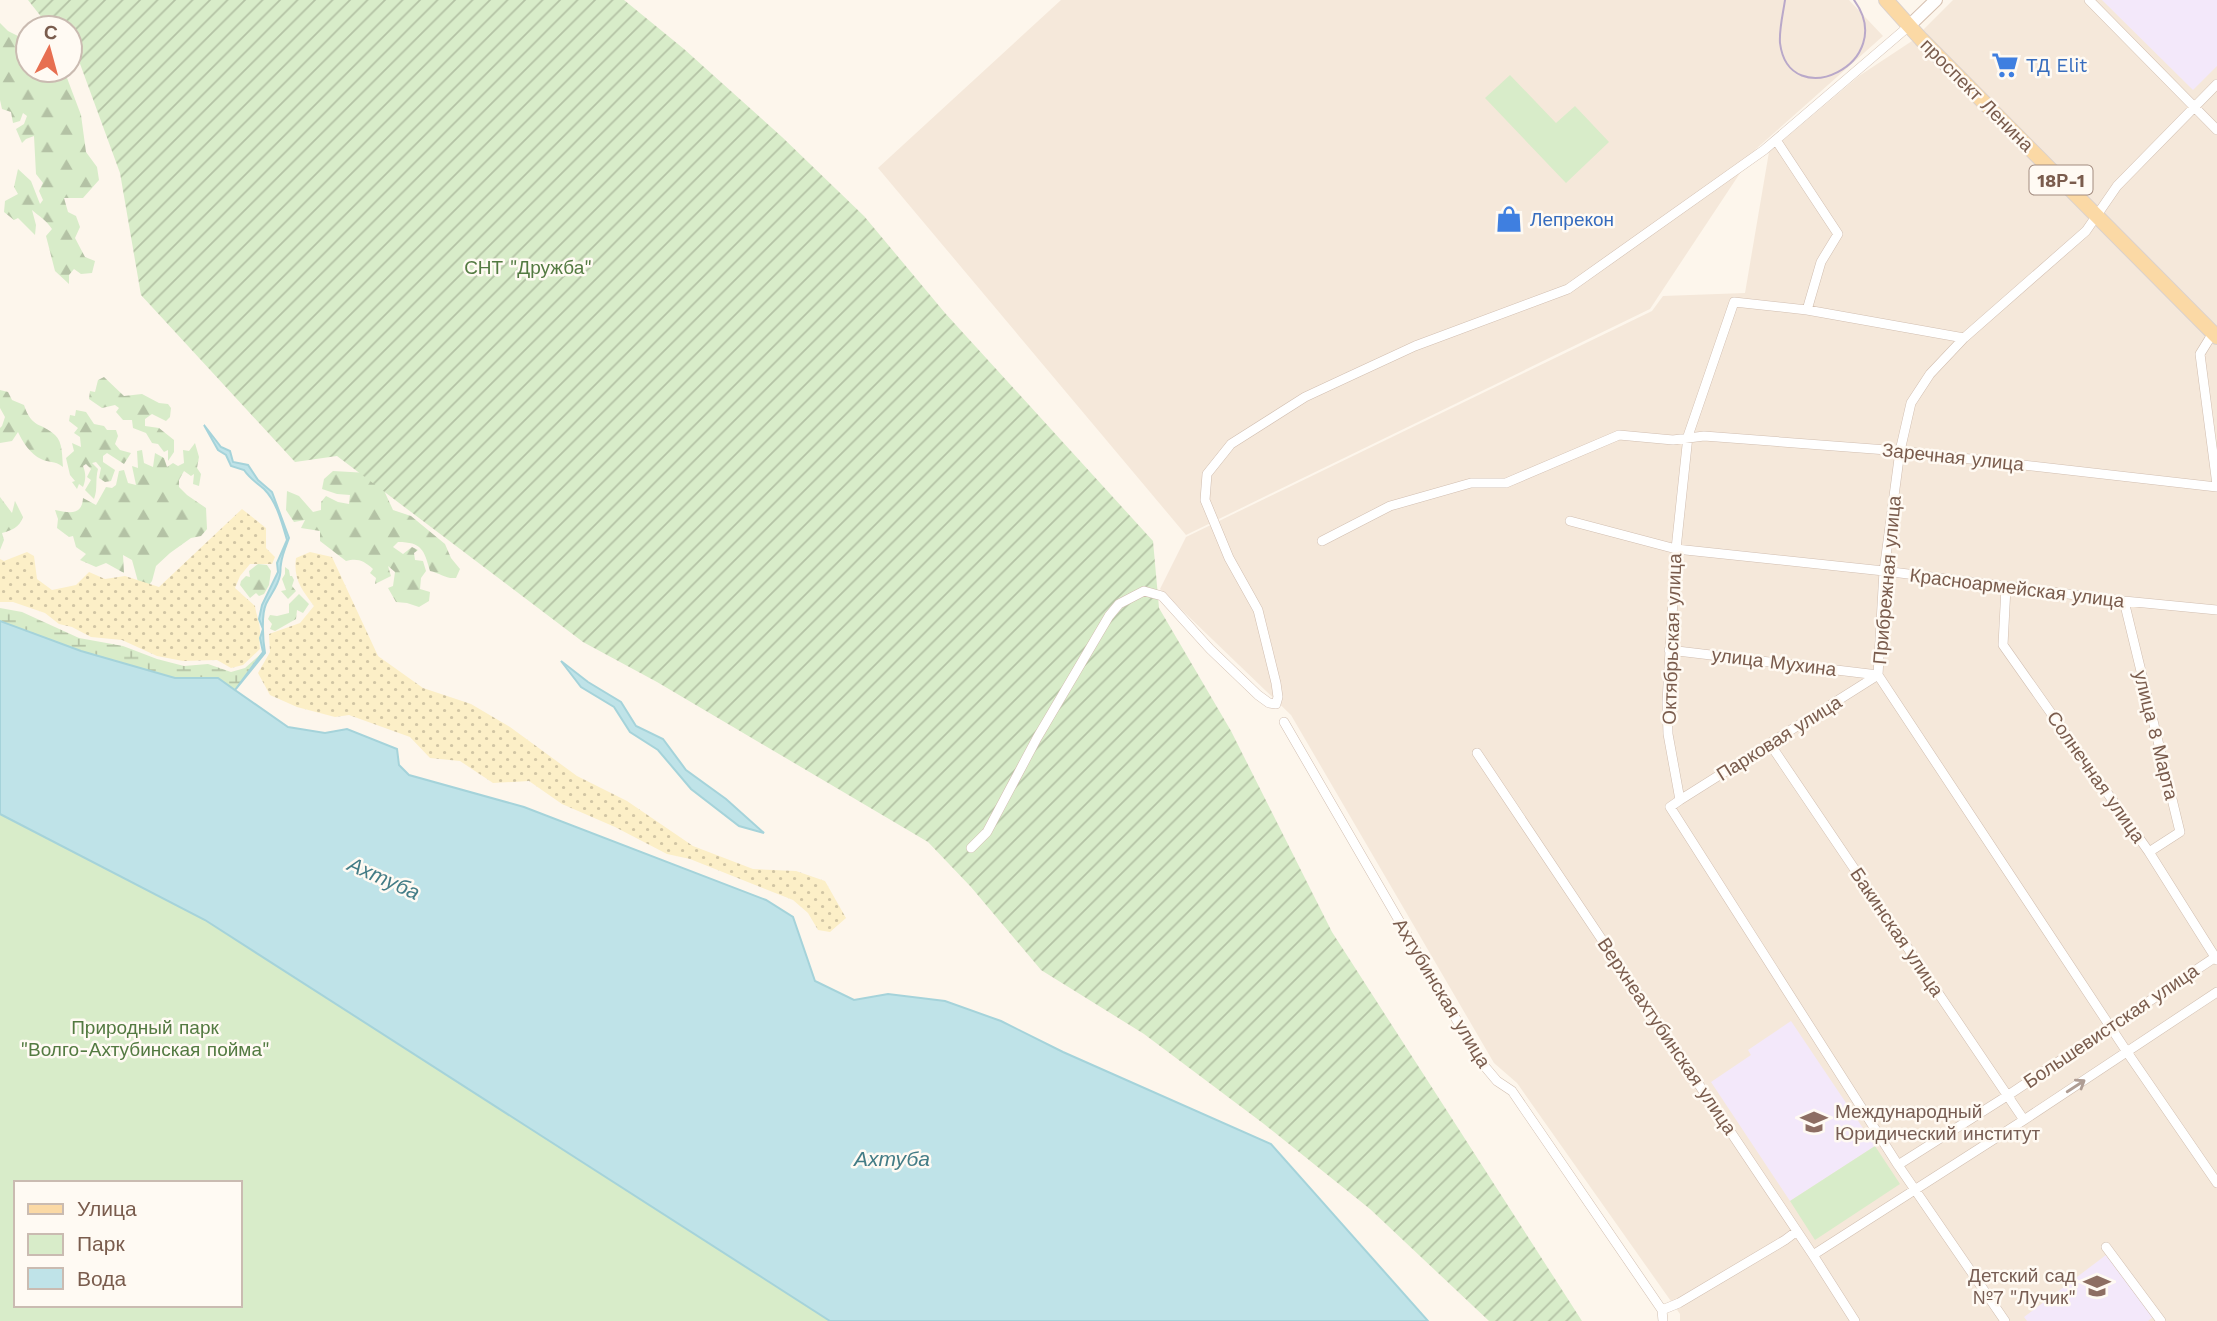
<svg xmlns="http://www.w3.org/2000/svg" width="2217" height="1321" viewBox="0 0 2217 1321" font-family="'Work Sans',sans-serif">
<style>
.residential{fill:#f5e8da}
.education{fill:#f3e8fa}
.green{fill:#d8ecc9;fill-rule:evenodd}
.forest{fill:url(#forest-firs)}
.wetland{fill:url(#wetland-marsh)}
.sand{fill:url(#sand-dots)}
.garden{fill:url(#garden-furrows)}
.water{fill:#bfe3e8;stroke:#a5d3da;stroke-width:2}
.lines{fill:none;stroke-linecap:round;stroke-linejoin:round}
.street-casing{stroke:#d1beb0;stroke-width:10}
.secondary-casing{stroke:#d6c0b0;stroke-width:14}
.primary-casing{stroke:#dad1cd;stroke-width:16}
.street{stroke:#fff;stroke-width:9}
.secondary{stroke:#fff;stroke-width:12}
.primary{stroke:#fbd9a5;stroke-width:14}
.tram{stroke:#b9a8c9;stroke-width:2}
.oneway{stroke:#af9d94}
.labels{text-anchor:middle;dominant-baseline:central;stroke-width:5;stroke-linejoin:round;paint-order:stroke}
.shield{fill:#fffaf3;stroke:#a28b7f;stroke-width:2}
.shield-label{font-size:18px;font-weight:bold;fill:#7a5c4d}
.shop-label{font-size:19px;fill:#366cbe;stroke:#fffaf3;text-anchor:start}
.street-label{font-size:19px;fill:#7a5c4d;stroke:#fffaf3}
.park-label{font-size:19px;fill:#537a41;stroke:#fffaf3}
.education-label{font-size:19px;fill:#785e54;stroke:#fffaf3;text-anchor:start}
.water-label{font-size:21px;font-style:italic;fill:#437c86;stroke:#fffaf3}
</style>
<defs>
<pattern id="forest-firs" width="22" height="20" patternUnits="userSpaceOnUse" patternTransform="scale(1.75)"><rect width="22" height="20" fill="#d8ecc9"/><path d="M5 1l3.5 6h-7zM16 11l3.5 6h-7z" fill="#b4c2a5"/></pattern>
<pattern id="wetland-marsh" width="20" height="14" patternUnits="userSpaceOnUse" patternTransform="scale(1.75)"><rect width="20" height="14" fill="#d8ecc9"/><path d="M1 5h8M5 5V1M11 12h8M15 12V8" fill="none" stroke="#b4c2a5"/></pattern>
<pattern id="sand-dots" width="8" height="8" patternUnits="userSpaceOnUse" patternTransform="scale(1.75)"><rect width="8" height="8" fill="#fcefc7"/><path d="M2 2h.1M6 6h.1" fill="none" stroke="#d1c5a4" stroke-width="1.8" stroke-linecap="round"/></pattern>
<pattern id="garden-furrows" width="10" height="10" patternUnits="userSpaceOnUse" patternTransform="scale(1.75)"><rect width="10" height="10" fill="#d8ecc9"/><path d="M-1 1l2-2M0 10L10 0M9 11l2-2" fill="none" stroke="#b4c2a5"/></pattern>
</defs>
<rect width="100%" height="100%" fill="#fdf6ec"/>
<!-- residential -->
<path class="residential" d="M1061 0H1849L1883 36 1756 149 1650 309 1186 535 878 168Z
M1953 0H2217V1321H1680V1314L1517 1083 1494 1063 1291 715 1160 589 1186 537 1652 311 1663 296 1745 293 1769 152 1859 76 1912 41Z"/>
<!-- education -->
<path class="education" d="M2102 0H2217V66L2193 90Z
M1791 1021 1875 1146 1790 1201 1711 1082 1751 1055 1748 1050Z
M2106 1255 2153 1317 2148 1321H2027L2024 1317Z"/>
<!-- green -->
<path class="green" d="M1510 75 1556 123 1575 106 1609 142 1566 183 1485 98Z
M0 774 859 1321H0ZM16 1183H240V1305H16Z
M1875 1146 1900 1184 1815 1240 1790 1201Z"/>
<!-- forest -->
<path class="forest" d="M0 23 8 31 20 37 28 33V70H64L81 115 86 152 97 167 99 180 83 198H64L68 212 76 216 80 227 75 238 85 257 95 261 92 273 81 274 74 269 69 275V284L55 271 46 236 52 229C47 221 39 216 32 210L36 225 35 235 18 218 14 220 4 212 5 201 18 194 14 187 18 169 31 181 40 204 43 200 39 191 43 183 36 174 34 136 26 139 22 143 16 129 24 124 27 116 23 113 20 121 13 123 11 112 2 109 0 100Z
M104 377 124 396 142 394 159 403 168 404 171 408 170 417 166 421 152 414 145 419V426L159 428 174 440V452L168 461V450L164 452 158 444 152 443 146 433 133 428 132 420H123L116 412 119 408 115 405 102 408 89 399 90 391 95 392 98 380Z
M0 390 8 392 12 400 24 405C32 429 41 422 55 435 63 442 62 457 63 467 54 460 49 463 41 459 31 455 22 441 18 432L12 441 0 443V428L2 426 5 417 0 408Z
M76 410 86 412 94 424 104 426 107 430H116L118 436 115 444 120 450 131 453 124 464 107 453 103 456V462L115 470 111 481 105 482 99 478 101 468 96 462 92 463 98 469C95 480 98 489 94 499L85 490 91 480 87 477 91 469 86 464 83 466C86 474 86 479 83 487L79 484 77 489 72 482 75 481 70 475 66 458 74 451 72 443 81 447 80 437 74 433 78 428 69 421 70 415 75 416Z
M195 443 199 457 197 468 201 474 199 486 193 484 194 474 191 476 184 471 179 480V487L187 495 206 508 207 529 201 536 191 538 170 553 156 566 152 581 146 589H140L132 560 123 555 124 573 106 563 96 567 80 560 86 554 76 547 73 536 69 537 57 528 58 519 55 510C69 513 82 516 83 498L96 505 106 487 112 488 116 485 119 471 124 470 128 483 136 485 132 466 138 468 137 451 142 450 144 463 153 467 155 453 164 458 167 467 173 463 178 466 184 463 183 450 189 451Z
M333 471 368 473 381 484 393 510 411 516 445 544 451 558 460 569 456 578C445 579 440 573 430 571 424 550 422 542 398 542L393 547 403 554 412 547 418 550 414 553 415 560 423 561 426 571 421 578 420 589 430 592 429 601 419 607 407 603 396 602 388 588 393 586 395 572 388 566 391 576 375 584 376 578 370 573 373 569C364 561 358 558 346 561L320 541V531L301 528 305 520 294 522 286 510 287 491 299 496 313 512 321 510V502L326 496 338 502 349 504 350 495 337 494 322 489 324 479Z
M0 497 12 513 15 501 23 517C19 528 12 530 2 533L4 540 0 550Z
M258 564 267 565 271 571 269 585 264 594 259 596 256 593 250 598 240 585 241 581 246 576 250 577 249 571Z
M285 567 289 570 290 576H292L294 580 292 586 296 591 288 599 281 591 286 590 282 579 285 574Z
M299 594 309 604 303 613 297 610 296 619 275 631 270 629 272 624 268 619 270 615 277 616 289 613V604Z"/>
<!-- wetland -->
<path class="wetland" d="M0 608 22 612 79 638 123 646 157 659 184 666 208 664 231 672 245 668 263 652 235 690 218 678H175L81 651 0 621Z"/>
<!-- sand -->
<path class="sand" d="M242 509 266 528V548L275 557 272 564H250L240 576 235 588 255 606C256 614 260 624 260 630 260 637 259 643 260 649L243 665 231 668 217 660 183 661 157 656 122 640 91 637 72 627 59 624 45 613 13 602H0V559L4 561 27 552 34 556 37 579 52 590 76 585 89 572 105 579 125 576 159 587Z
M310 552 332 557 378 656 423 688 471 704 510 727 577 776 627 801 693 846 753 869 796 871 825 881 846 918 830 932 818 930 808 913 793 900 690 859 667 854 615 827 562 804 529 781 493 783 460 761 430 758 410 737 349 715 335 717 297 707 270 695 258 673 270 652 269 634 300 623 314 606C302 590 293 579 296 558Z"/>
<!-- garden -->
<path class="garden" d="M28 0H624L684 49 782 137 864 216 945 313 1153 541 1159 608 1231 731 1332 932 1582 1321H1489L1370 1209 1264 1124 1144 1034 1041 970 971 887 928 842 657 682 583 642 337 456 295 462 141 295 120 173 79 61 70 51V28H50Z"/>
<!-- water -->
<path class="water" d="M204 425 221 447 230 451 233 462 248 465 258 480 272 492 289 538C286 546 282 555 281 564 280 569 281 570 280 575 278 586 271 594 266 604 261 615 263 641 265 653L235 690 288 727 325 733 347 729 397 749 399 765 409 775 524 807 766 900 793 917 815 981 854 1000 888 994 945 1001 1001 1021 1063 1052 1271 1144 1428 1321H830L205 920 0 814V621L81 651 175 678H218L235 690 263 652 260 638 263 629 259 619 262 605 278 572 277 563 287 540C282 523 277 502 264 489 256 482 250 479 244 470L231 466 226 455 218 450Z
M561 661 588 682 621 702 636 726 663 739 686 770 726 799 764 833 739 826 691 789 658 750 630 732 614 707 581 687Z"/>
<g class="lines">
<defs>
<path id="street" d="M2089 0 2217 130
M2217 84 2117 186 2086 231 1964 338 1930 374 1911 403 1900 451 1884 571 1878 675 2127 1052 2217 1183
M1776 140 1838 234 1821 262 1807 310
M2213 333 2200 354 2217 485
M1964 338 1807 310 1734 302 1688 436 1676 549 1667 702 1668 734 1680 800 1670 807 1898 1165 2005 1321
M1570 521 1676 549 1884 571 2124 601 2217 610
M1322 541 1390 506 1471 483H1506L1619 435 1673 440 1704 436 1900 451 2217 487
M2006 587 2003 645 2149 852 2217 960
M2124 601 2180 832 2149 852
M1669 650 1878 675
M1284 722 1481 1062 1497 1081 1512 1091 1662 1310 1663 1321
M1770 744 2024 1120
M1477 753 1813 1255 1855 1321
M1680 800 1878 675
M971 848 987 832 1037 738 1109 616 1119 604 1144 591 1162 596 1210 649 1258 695 1269 703 1276 704 1278 697 1276 683 1258 610 1229 558 1205 500 1207 474 1231 444 1305 397 1348 377 1415 346 1568 289 1764 150 1909 26
M1898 1165 2007 1096 2217 956
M2106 1247 2161 1321
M1813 1255 2024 1120 2217 992
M1662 1310 1679 1303 1785 1240 1797 1231"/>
<path id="secondary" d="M1909 26 1936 0"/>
<path id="primary" d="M1886 0 1921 39 2217 337"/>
</defs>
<!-- street casing -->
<use href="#street" class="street-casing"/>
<!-- secondary casing -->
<use href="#secondary" class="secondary-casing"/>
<!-- primary casing -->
<use href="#primary" class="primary-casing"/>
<!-- street -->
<use href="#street" class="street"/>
<!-- secondary -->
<use href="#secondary" class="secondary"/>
<!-- primary -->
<use href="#primary" class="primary"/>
<!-- tram -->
<path class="tram" d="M1785 0C1783 14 1779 29 1780 43 1789 115 1900 63 1854 0"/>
</g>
<!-- one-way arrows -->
<defs><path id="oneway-shaft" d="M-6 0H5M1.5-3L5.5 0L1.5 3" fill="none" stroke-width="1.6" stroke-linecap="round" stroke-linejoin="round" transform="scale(1.75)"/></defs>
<use class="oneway" href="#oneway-shaft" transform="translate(2076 1086) rotate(-33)"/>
<!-- icons -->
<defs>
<symbol id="supermarket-bare" viewBox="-9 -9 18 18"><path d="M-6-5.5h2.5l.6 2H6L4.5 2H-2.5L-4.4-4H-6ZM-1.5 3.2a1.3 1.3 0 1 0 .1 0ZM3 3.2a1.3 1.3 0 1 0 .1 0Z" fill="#3f7fe0" stroke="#fffaf3" stroke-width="2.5" paint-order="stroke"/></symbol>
<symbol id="shop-bare" viewBox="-9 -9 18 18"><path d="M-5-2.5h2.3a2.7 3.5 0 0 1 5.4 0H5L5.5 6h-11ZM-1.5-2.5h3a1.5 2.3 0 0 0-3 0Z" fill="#3f7fe0" stroke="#fffaf3" stroke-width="2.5" paint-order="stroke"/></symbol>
<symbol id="university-bare" viewBox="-9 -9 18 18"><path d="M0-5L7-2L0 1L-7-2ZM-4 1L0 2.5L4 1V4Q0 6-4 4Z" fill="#8d6e63" stroke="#fffaf3" stroke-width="2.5" paint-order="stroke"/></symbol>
<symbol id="school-bare" viewBox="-9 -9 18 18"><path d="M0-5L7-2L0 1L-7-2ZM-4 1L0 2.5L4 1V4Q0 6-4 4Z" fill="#8d6e63" stroke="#fffaf3" stroke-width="2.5" paint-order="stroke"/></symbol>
</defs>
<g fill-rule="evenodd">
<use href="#supermarket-bare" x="1986" y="46" width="38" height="38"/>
<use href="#shop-bare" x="1490" y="200" width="38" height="38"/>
<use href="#university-bare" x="1795" y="1103" width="38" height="38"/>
<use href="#school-bare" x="2078" y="1267" width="38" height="38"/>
</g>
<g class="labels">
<!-- shield labels -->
<rect class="shield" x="2029.5" y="165.5" width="63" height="29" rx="5"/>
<g class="shield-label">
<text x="2061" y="180">18Р-1</text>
</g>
<!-- shop labels -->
<g class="shop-label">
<text x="2026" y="65">ТД Elit</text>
<text x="1530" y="219">Лепрекон</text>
</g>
<!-- street labels -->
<g class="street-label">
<text transform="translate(1977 95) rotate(45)">проспект Ленина</text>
<text transform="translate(1953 457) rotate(6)">Заречная улица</text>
<text transform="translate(1887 580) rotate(-85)">Прибрежная улица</text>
<text transform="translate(2017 588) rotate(7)">Красноармейская улица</text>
<text transform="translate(1672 639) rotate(-88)">Октябрьская улица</text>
<text transform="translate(1774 662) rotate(7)">улица Мухина</text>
<text transform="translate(2156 735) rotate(76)">улица 8 Марта</text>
<text transform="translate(1779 738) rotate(-32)">Парковая улица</text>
<text transform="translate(2096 777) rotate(55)">Солнечная улица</text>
<text transform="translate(1897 932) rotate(56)">Бакинская улица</text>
<text transform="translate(1442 993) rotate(59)">Ахтубинская улица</text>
<text transform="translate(2111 1026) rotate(-34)">Большевистская улица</text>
<text transform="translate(1667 1036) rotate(56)">Верхнеахтубинская улица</text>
</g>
<!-- park labels -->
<g class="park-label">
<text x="528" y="267">СНТ "Дружба"</text>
<text x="145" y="1027">Природный парк<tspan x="145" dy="22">"Волго-Ахтубинская пойма"</tspan></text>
</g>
<!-- education labels -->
<g class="education-label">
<text x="1835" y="1111">Международный<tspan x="1835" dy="22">Юридический институт</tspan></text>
<text x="2076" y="1275" text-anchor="end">Детский сад<tspan x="2076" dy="22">№7 "Лучик"</tspan></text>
</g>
<!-- water labels -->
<g class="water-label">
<text transform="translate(384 878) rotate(24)">Ахтуба</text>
<text x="892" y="1158">Ахтуба</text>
</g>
</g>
<!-- legend -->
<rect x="14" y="1181" width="228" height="126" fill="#fffaf3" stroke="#cabbb1" stroke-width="2"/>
<rect x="28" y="1204" width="35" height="10" fill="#fbd9a5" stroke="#cabbb1" stroke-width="2"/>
<text x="77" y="1216" font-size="21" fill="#7a5c4d">Улица</text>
<rect x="28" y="1234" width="35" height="21" fill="#d8ecc9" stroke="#cabbb1" stroke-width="2"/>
<text x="77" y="1251" font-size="21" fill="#7a5c4d">Парк</text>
<rect x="28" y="1268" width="35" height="21" fill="#bfe3e8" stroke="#cabbb1" stroke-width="2"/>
<text x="77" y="1286" font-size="21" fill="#7a5c4d">Вода</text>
<!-- north arrow -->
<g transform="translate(49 49) rotate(6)"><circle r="33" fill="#fffaf3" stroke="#cabbb1" stroke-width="2"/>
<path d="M0-5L12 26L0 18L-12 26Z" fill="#e76f51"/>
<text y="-10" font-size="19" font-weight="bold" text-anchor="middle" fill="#7a5c4d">С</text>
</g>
</svg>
